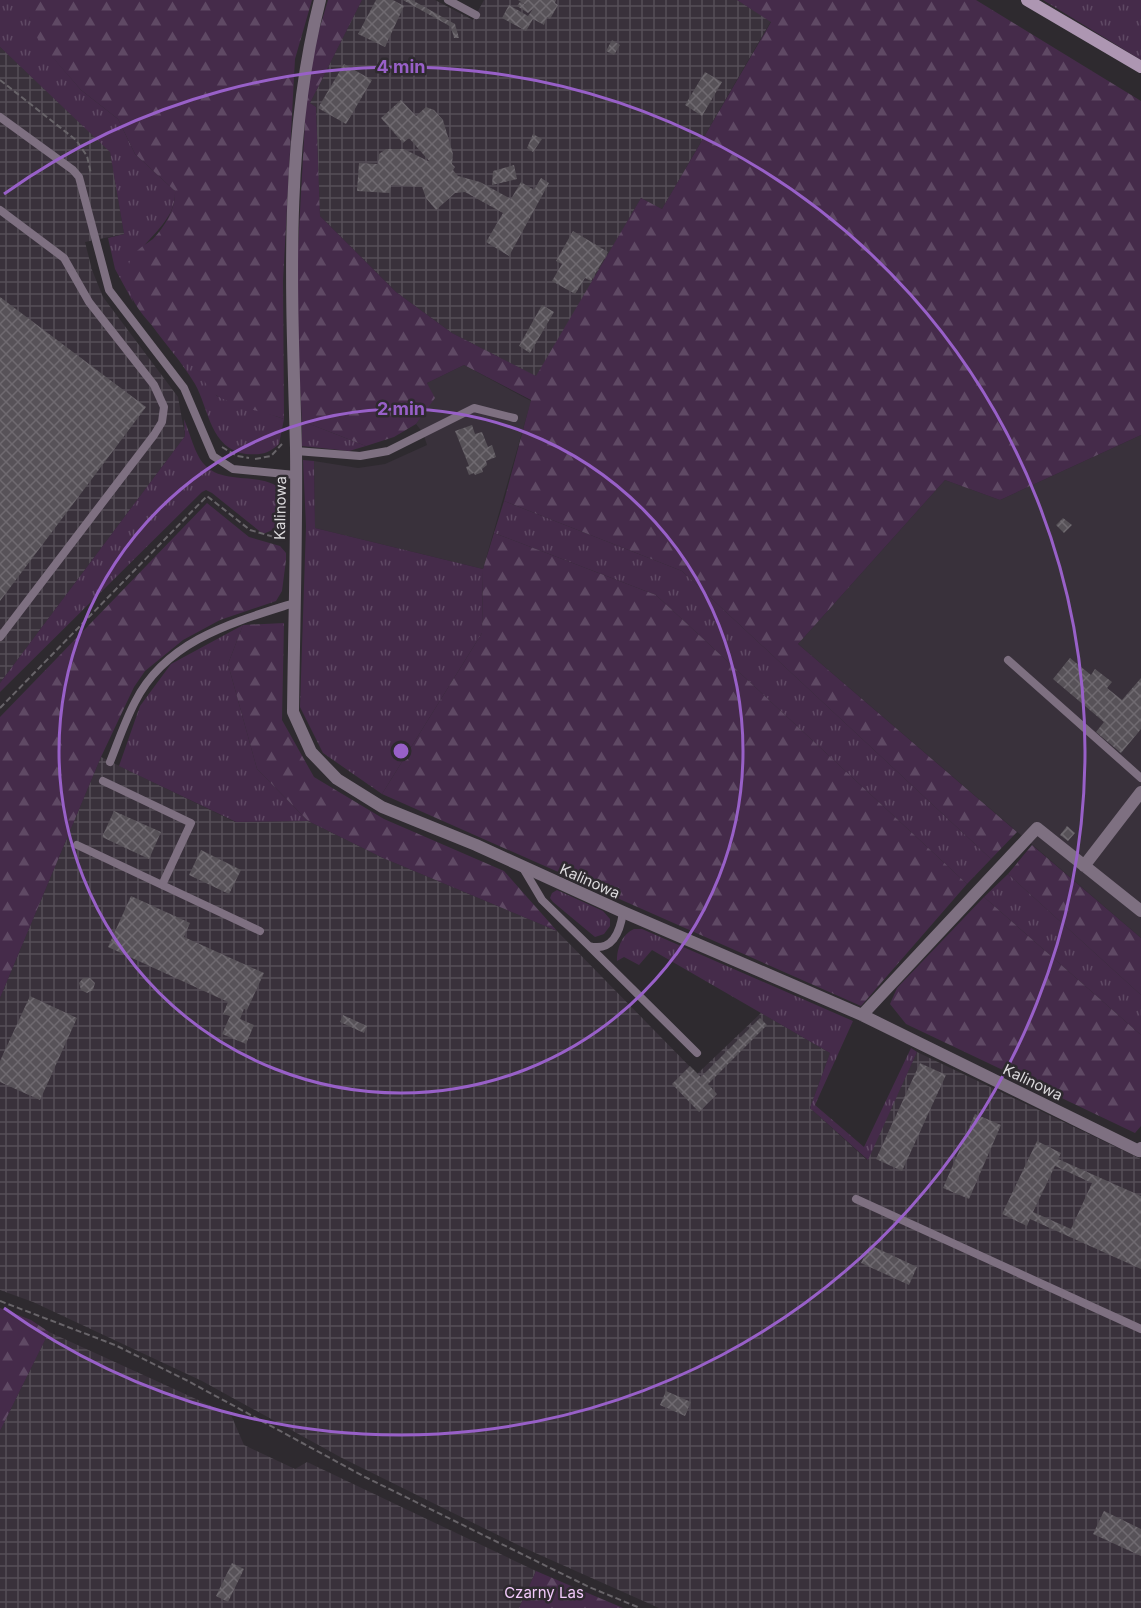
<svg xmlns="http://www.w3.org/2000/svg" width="1141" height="1608" viewBox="0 0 1141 1608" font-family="Inter,sans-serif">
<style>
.built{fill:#39313b}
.industrial{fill:url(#industrial-grid)}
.grass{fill:url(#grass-tufts)}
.forest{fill:url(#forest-firs)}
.building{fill:url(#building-cross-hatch);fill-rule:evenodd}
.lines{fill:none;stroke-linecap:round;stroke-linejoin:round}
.path{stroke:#686469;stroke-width:2;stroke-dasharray:6 3;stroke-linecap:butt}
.lane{stroke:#7e7081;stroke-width:8}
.street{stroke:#7e7081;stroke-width:12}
.secondary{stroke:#ad96b2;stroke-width:12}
.ring{fill:none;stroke:#9860c8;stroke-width:3}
.labels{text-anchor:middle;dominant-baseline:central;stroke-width:5;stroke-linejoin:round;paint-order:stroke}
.street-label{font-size:15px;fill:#dcdadd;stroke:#2e2a2f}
.park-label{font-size:15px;fill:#f3cafc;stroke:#2e2a2f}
.centre{fill:#9860c8;stroke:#2e2a2f;stroke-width:3}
.ring-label{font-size:18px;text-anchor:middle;font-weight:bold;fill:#9860c8;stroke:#2e2a2f;stroke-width:5;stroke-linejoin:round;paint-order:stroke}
</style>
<defs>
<pattern id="industrial-grid" width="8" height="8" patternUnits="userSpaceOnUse" patternTransform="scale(1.5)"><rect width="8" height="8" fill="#39313b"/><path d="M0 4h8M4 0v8" fill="none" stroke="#554e57"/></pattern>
<pattern id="grass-tufts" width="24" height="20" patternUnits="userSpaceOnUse" patternTransform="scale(1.5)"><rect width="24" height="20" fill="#452b4a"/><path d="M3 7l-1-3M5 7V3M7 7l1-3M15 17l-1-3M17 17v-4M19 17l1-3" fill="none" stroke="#5f4964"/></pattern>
<pattern id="forest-firs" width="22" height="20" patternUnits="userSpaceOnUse" patternTransform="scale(1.5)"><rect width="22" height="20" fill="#452b4a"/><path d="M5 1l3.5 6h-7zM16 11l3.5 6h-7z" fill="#5f4964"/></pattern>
<pattern id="building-cross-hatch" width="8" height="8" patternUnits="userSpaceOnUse" patternTransform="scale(1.5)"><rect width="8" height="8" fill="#575258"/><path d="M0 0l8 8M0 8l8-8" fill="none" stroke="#6f6a70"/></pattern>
</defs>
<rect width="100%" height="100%" fill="#2e2a2f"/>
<!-- built -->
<path class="built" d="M464 365 531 401 483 569 315 528 314 461 358 468 385 464 427 445 423 433 416 424 434 398 427 383Z
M1141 435V938L798 644 945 480 1000 500Z"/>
<!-- industrial -->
<path class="industrial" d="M362 0H435L473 20 484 0H737L771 21 662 209 641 198 537 377 452 333 396 292 320 216 316 107 310 103Z
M0 47 110 151 124 234 85 242 92 270 103 297 178 397 185 436 0 683Z
M101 757 235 822 308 821 383 858 557 931 697 1074 761 1013 830 1053 810 1108 867 1160 917 1052 1141 1159V1608H659L522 1547 342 1458 202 1381 33 1302 0 1290V998Z
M49 1332 231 1415 244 1445 295 1469 307 1462 536 1571 519 1608H0V1431Z"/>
<!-- grass -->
<path class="grass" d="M0 0H29V17L50 54 81 90 118 119 135 154 175 191C176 215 158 229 143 247 134 257 130 289 133 302L115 269 108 238 124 234 110 152 0 47Z
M1043 0H1141V60Z
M151 324 193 364 217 396 284 419 279 444C268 454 261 455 246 454 210 449 209 409 195 384 182 362 165 344 151 324Z
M184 419C189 431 193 447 200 459 219 489 260 469 282 490L284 517 282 526 263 534 212 493 206 490 202 492 0 692V683L185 436Z
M302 421 366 446 349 451 302 446Z
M303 460 314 461 315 528 483 569 482 633 382 794 323 753 300 707 306 526Z
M504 501 682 571 991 859 967 884 656 595 494 533Z
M243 625 228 664 257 769 308 821 236 822 119 766 140 706 171 664Z
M1008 874 1141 995V1035L984 897Z
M557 890 603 911 610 919V926L604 934 595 937 553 902 550 898 552 893Z
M634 929H642L853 1021 815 1105 864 1147 911 1048 917 1052 868 1160 810 1108 830 1053 652 950 639 965 624 957 617 961C617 949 621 935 634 929Z"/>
<!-- forest -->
<path class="forest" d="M29 0H312L295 59 283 281 284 419C263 412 238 407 219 397 209 392 201 374 193 365 169 339 109 300 132 257 136 250 146 244 153 239 165 226 176 208 175 191L135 154 118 119 81 90 39 42 29 17Z
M328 0H362L310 103 316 107 320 216 396 292 452 333 536 376 641 198 662 209 771 22 737 0H976L1141 101V435L1000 500 945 480 798 644 1017 832 991 859 682 571 504 501 531 400 464 365 427 383 435 398 416 424 394 437 366 446 302 421 295 302 308 67Z
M207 503 249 537 280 546 286 553V560L282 591 276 601 220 620 183 640 145 671 134 687 101 757 0 998V717Z
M494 533 656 595 967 884 861 1006 382 794 482 633 483 569Z
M284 623 282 720 314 777 384 819 504 871 557 931 383 858 308 821 257 769 228 664 243 625Z
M1032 845 1141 938V995L1008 874Z
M984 897 1141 1035V1126L1135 1133 906 1024 890 1004 897 988Z
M0 1308 31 1320 49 1332 0 1431Z
M536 1571 623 1608H519Z"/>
<!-- building -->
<path class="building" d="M376 0H393L404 6 385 47 358 34Z
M403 0H412L455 24 459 38H454L451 27 446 24Z
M518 0H556L555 3 558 5 550 19 547 17 544 25 533 19 526 31 502 18 509 5 528 16 533 9 528 13 517 6 520 2 529 7Z
M612 40 620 45 614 55 606 51Z
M344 64 372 80 346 124 318 108Z
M705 72 722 82 702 116 685 105Z
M401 100 416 116 426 107 434 110 443 120 453 154 452 164 455 167 453 170 458 176 480 182 511 199 521 182 534 190 541 178 549 183 509 256 486 242 503 213 465 192 455 193 436 210 426 198 422 187 391 185 390 193 357 191 359 163 378 164 379 154 386 149H404L430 162 409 138 403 143 381 118Z
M533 134 542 139 533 152 527 148Z
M514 165 517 179 492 185 493 171Z
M573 231 608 252 591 281 585 278 575 294 552 281 562 264 556 261Z
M0 297 146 407 0 601Z
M542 305 554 312 530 353 519 346Z
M472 425 475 434 482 432 488 447 492 445 496 457 486 461 487 465 482 469 483 472 475 475 474 473 469 475 466 467 469 466 455 431Z
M1063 518 1072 525 1064 533 1056 525Z
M1070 658 1091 675 1095 669 1112 682 1107 688 1122 700 1141 678V729L1121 753 1096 732 1104 722 1053 679Z
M114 811 161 832 149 859 102 837Z
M1067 826 1075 833 1068 841 1060 835Z
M201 850 241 870 229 894 189 875Z
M131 896 190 923 184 937 264 973 247 1010 244 1009 240 1019 254 1025 246 1044 222 1034 230 1016 223 1014 228 1002 108 947Z
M83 978H90L95 983 93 990 87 993 81 990 79 983Z
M30 996 77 1018 40 1100 0 1082V1061Z
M343 1015 367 1026 364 1033 340 1022Z
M760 1018 767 1025 708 1084 717 1094 699 1112 672 1084 690 1066 701 1077Z
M920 1063 946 1075 902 1171 876 1159Z
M975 1114 1001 1125 969 1199 943 1188Z
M1037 1141 1061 1153 1058 1159 1141 1196V1269L1030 1219 1027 1226 1002 1214ZM1055 1166 1092 1183 1071 1229 1033 1212Z
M870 1245 917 1267 909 1285 861 1263Z
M666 1391 691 1402 685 1416 660 1405Z
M1104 1511 1141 1529V1556L1093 1534Z
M232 1563 244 1569 228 1602 216 1596Z"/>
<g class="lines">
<!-- path -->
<path class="path" d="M0 80 76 140 87 156 91 174
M222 447 237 456 249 458
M255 459 271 456 282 444
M0 708 207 496 250 530 281 539
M0 1301 115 1345 188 1381 365 1477 589 1587 640 1608"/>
<!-- lane -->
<path class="lane" d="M448 0 476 15
M0 117 73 170 79 177 109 290 184 388 213 456 233 469 295 475
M0 210 64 258 89 302 154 385 164 407 162 422 154 435 0 637
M296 451 360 456 388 451 474 408 514 418
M1008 660 1141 778
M110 762C118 742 125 721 135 702 166 640 234 622 294 603
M103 781 191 823 162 885
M77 845 260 931
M523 868 542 900 589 946C612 952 620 933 623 912
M590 947 697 1053
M856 1199 1141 1329"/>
<!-- street -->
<path class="street" d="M320 0C283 145 292 300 296 448 297 536 294 624 293 712L311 752 337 779 382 807 476 845 623 912 862 1015 1139 1151 1141 1148
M1084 866 1141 792
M862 1015 1037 828 1141 911"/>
<!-- secondary -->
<path class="secondary" d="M1027 0 1141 67"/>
</g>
<!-- distance rings -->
<g class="ring">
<circle cx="401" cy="751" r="342"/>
<path d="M4 194A684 684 0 1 1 4 1308"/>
</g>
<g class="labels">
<!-- street labels -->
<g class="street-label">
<text transform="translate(280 508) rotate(-89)">Kalinowa</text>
<text transform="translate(590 881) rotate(24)">Kalinowa</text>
<text transform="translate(1033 1082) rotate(26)">Kalinowa</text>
</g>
<!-- park labels -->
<g class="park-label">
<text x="544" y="1592">Czarny Las</text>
</g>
</g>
<circle cx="401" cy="751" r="9" class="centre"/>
<g class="ring-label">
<text x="401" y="73">4 min</text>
<text x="401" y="415">2 min</text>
</g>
</svg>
